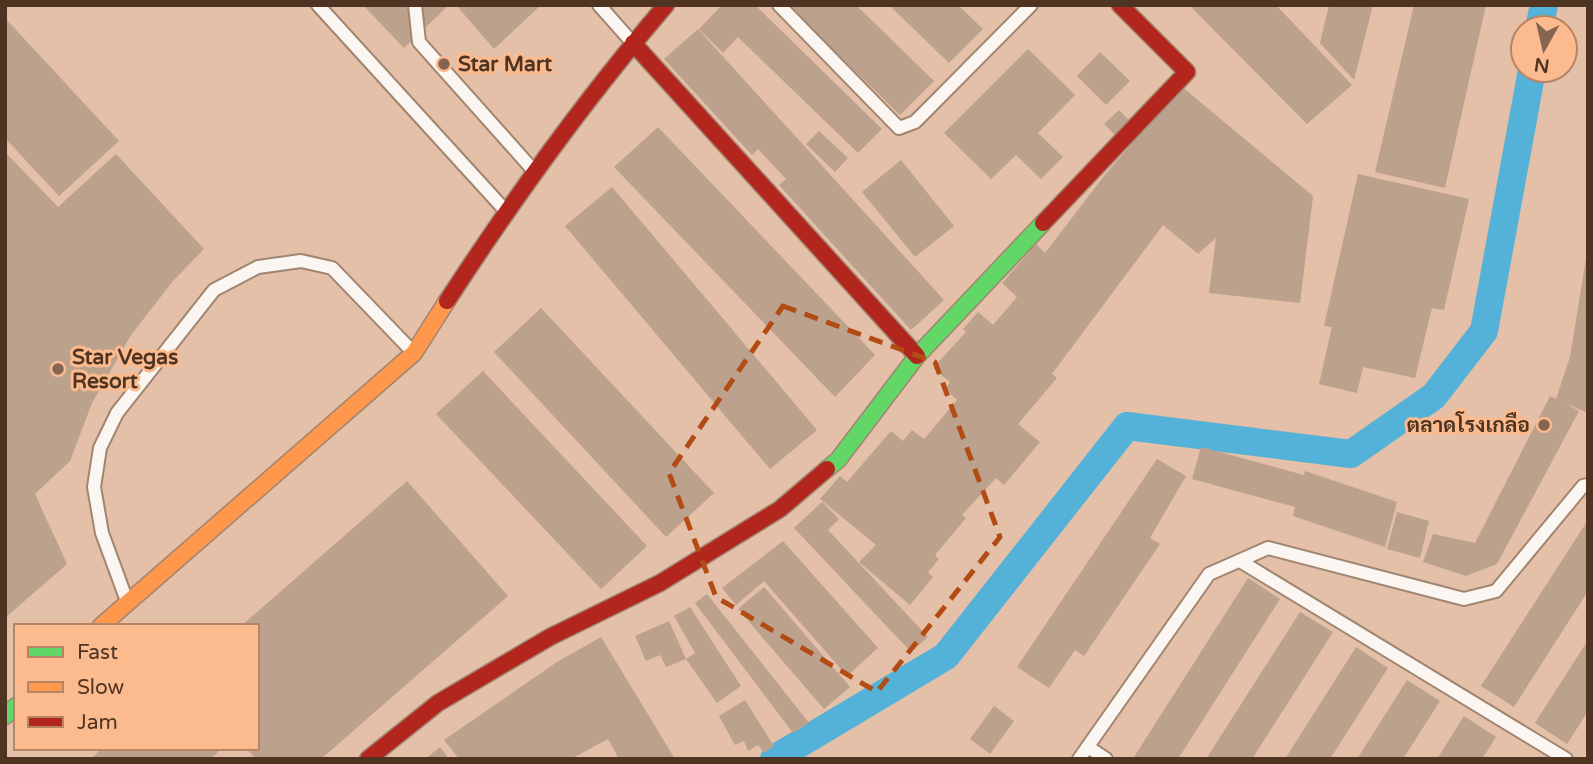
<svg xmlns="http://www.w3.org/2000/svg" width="1593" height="764" viewBox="0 0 1593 764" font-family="'Varela Round',Sarabun,sans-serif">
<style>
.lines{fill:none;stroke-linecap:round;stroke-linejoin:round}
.canal{stroke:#54b2d8;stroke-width:28}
.building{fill:#bca18d}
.lane-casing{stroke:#a08571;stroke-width:16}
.fast-casing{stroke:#a08571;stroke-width:19}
.slow-casing{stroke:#a08571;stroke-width:19}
.jam-casing{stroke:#a08571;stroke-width:19}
.lane{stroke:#fbf6f2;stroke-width:12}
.fast{stroke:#63d668;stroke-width:16}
.slow{stroke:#ff974d;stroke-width:16}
.jam{stroke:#b3261e;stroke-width:16}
.marked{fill:none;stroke:#b24c14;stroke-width:5;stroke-dasharray:14 9;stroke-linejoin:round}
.poi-dot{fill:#836551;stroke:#fcbb8e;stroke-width:2.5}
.labels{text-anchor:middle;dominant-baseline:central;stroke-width:6;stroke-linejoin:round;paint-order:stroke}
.poi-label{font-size:21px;font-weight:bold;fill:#4f3422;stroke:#fcbb8e;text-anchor:start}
</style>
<rect width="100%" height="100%" fill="#e3c0a7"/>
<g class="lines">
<!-- canal -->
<path class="canal" d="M1539 28 1544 5
M774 759 946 656 1127 426 1351 454 1434 396 1484 331 1532 70"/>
</g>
<!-- building -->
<path class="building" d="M363 5H449L404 48Z
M456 5H541L494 49Z
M722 5H755L882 129 858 153 738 37 723 53 699 29Z
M787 5H856L934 81 900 115Z
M889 5H958L983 29 949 63Z
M1189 5H1276L1352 85 1307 124Z
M1329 5H1373L1354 80 1320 43Z
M1414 5H1486L1445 188 1375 172Z
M5 18 119 141 59 196 5 138Z
M698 29 944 300 911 330 779 185 786 179 758 149 752 155 664 59Z
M1028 49 1075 95 1038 133 1063 157 1041 179 1016 155 991 179 944 133Z
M1100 52 1130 81 1106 105 1077 76Z
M1181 86 1313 196 1300 303 1209 293 1216 238 1198 254 1163 225 1052 374 1057 378 1018 424 1040 442 1004 485 996 478 962 515 966 518 935 555 939 559 928 572 933 577 910 605 859 562 876 545 820 499 840 476 847 482 891 431 903 441 912 430 924 439 957 400 945 389 950 382 933 368 966 332 963 329 978 312 993 325 1017 297 1002 283 1036 244 1045 253 1104 176Z
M1119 110 1131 122 1116 136 1104 124Z
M658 127 875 355 835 397 614 167Z
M819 131 848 158 835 172 806 144Z
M5 152 58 207 116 154 204 249 173 281 131 335 92 403 70 461 35 494 67 564 5 618Z
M901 160 954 226 915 257 862 192Z
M1358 174 1469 199 1444 310 1432 308 1415 378 1363 367 1357 393 1319 384 1332 327 1324 326Z
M612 187 817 430 770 469 565 226Z
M1586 258 1588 413 1565 403 1579 411 1497 564 1466 576 1423 562 1433 534 1475 543 1550 396 1556 399 1570 357Z
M541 308 714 493 666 537 494 352Z
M483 371 647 546 601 589 436 414Z
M1201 447 1304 475 1305 471 1397 502 1385 547 1293 516 1295 507 1192 479Z
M1157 459 1186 476 1150 538 1160 544 1084 656 1075 650 1049 688 1017 667Z
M407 481 508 596 321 759H256L246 748H257V626H241Z
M822 502 839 519 828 530 928 637 911 652 794 528Z
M1397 512 1429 521 1420 558 1387 549Z
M1588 520V591L1514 707 1481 686Z
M783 541 878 648 847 676 764 581 736 605 722 588Z
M1248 578 1280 599 1178 759H1136L1134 757Z
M764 587 850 687 824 709 738 609Z
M707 594 809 723 793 733 695 603Z
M690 607 741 686 717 703 686 659 666 667 660 655 646 661 635 636 669 621 686 659 695 653 674 616Z
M1300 612 1333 632 1252 759H1206Z
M601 637 675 759H619L608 739 571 759H459L444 740 557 662Z
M1588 640V711L1567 744 1535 723Z
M1356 647 1388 668 1330 759H1285Z
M1407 680 1440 701 1403 759H1357Z
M745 700 774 746 764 753 758 745 748 751 744 741 735 745 719 716Z
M994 706 1014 721 990 754 970 739Z
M1464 716 1496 737 1482 759H1437Z
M440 747 449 759H425Z
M102 748H222L211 759H91Z"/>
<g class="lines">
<defs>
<path id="lane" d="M318 5 503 208
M415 5 419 42 534 171
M599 5 630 40
M779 5 899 128 915 122 1031 5
M1240 561 1566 759
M127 601 102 533 94 487 100 448 117 413 214 290 258 267 301 261 332 268 412 351
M1088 747 1106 759
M1079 759 1209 574 1268 548 1464 599 1496 591 1583 486 1588 485"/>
<path id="fast" d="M827 469 838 460 917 356 1043 223
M5 716 16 706"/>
<path id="slow" d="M101 626 414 353 447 301"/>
<path id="jam" d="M633 43 917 356
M1043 223 1187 72 1120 5
M447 301C514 198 586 98 666 5
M368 759 438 703 550 637 660 583 780 509 827 469"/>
</defs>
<!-- lane casing -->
<use href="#lane" class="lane-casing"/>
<!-- fast casing -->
<use href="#fast" class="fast-casing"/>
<!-- slow casing -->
<use href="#slow" class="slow-casing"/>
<!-- jam casing -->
<use href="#jam" class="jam-casing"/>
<!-- lane -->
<use href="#lane" class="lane"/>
<!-- fast -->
<use href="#fast" class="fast"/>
<!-- slow -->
<use href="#slow" class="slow"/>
<!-- jam -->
<use href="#jam" class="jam"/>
</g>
<!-- marked area -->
<path class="marked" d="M783 306 935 362 1000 537 877 692 716 597 669 473Z"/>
<!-- markers -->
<g class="poi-dot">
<circle cx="444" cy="64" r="7"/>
<circle cx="58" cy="369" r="7"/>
<circle cx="1544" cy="425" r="7"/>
</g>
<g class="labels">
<!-- poi labels -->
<g class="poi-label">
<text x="458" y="64">Star Mart</text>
<text x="72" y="357">Star Vegas<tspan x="72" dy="24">Resort</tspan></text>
<text x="1530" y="425" text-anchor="end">ตลาดโรงเกลือ</text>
</g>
</g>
<!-- border -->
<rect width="1593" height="764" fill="none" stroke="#4f3422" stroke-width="14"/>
<!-- legend -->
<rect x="14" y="624" width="245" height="126" fill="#fcbb8e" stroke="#b78563" stroke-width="2"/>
<rect x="28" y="647" width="35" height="10" fill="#63d668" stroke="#b78563" stroke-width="2"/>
<text x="77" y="659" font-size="21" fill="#4f3422">Fast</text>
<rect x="28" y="682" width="35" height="10" fill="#ff974d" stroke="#b78563" stroke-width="2"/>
<text x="77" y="694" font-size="21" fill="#4f3422">Slow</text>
<rect x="28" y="717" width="35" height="10" fill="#b3261e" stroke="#b78563" stroke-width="2"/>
<text x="77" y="729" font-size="21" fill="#4f3422">Jam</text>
<!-- north arrow -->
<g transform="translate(1544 49) rotate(188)"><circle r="33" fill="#fcbb8e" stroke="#b78563" stroke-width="2"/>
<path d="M0-5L12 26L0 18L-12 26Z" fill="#836551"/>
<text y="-10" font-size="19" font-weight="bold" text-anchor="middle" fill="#4f3422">N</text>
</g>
</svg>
